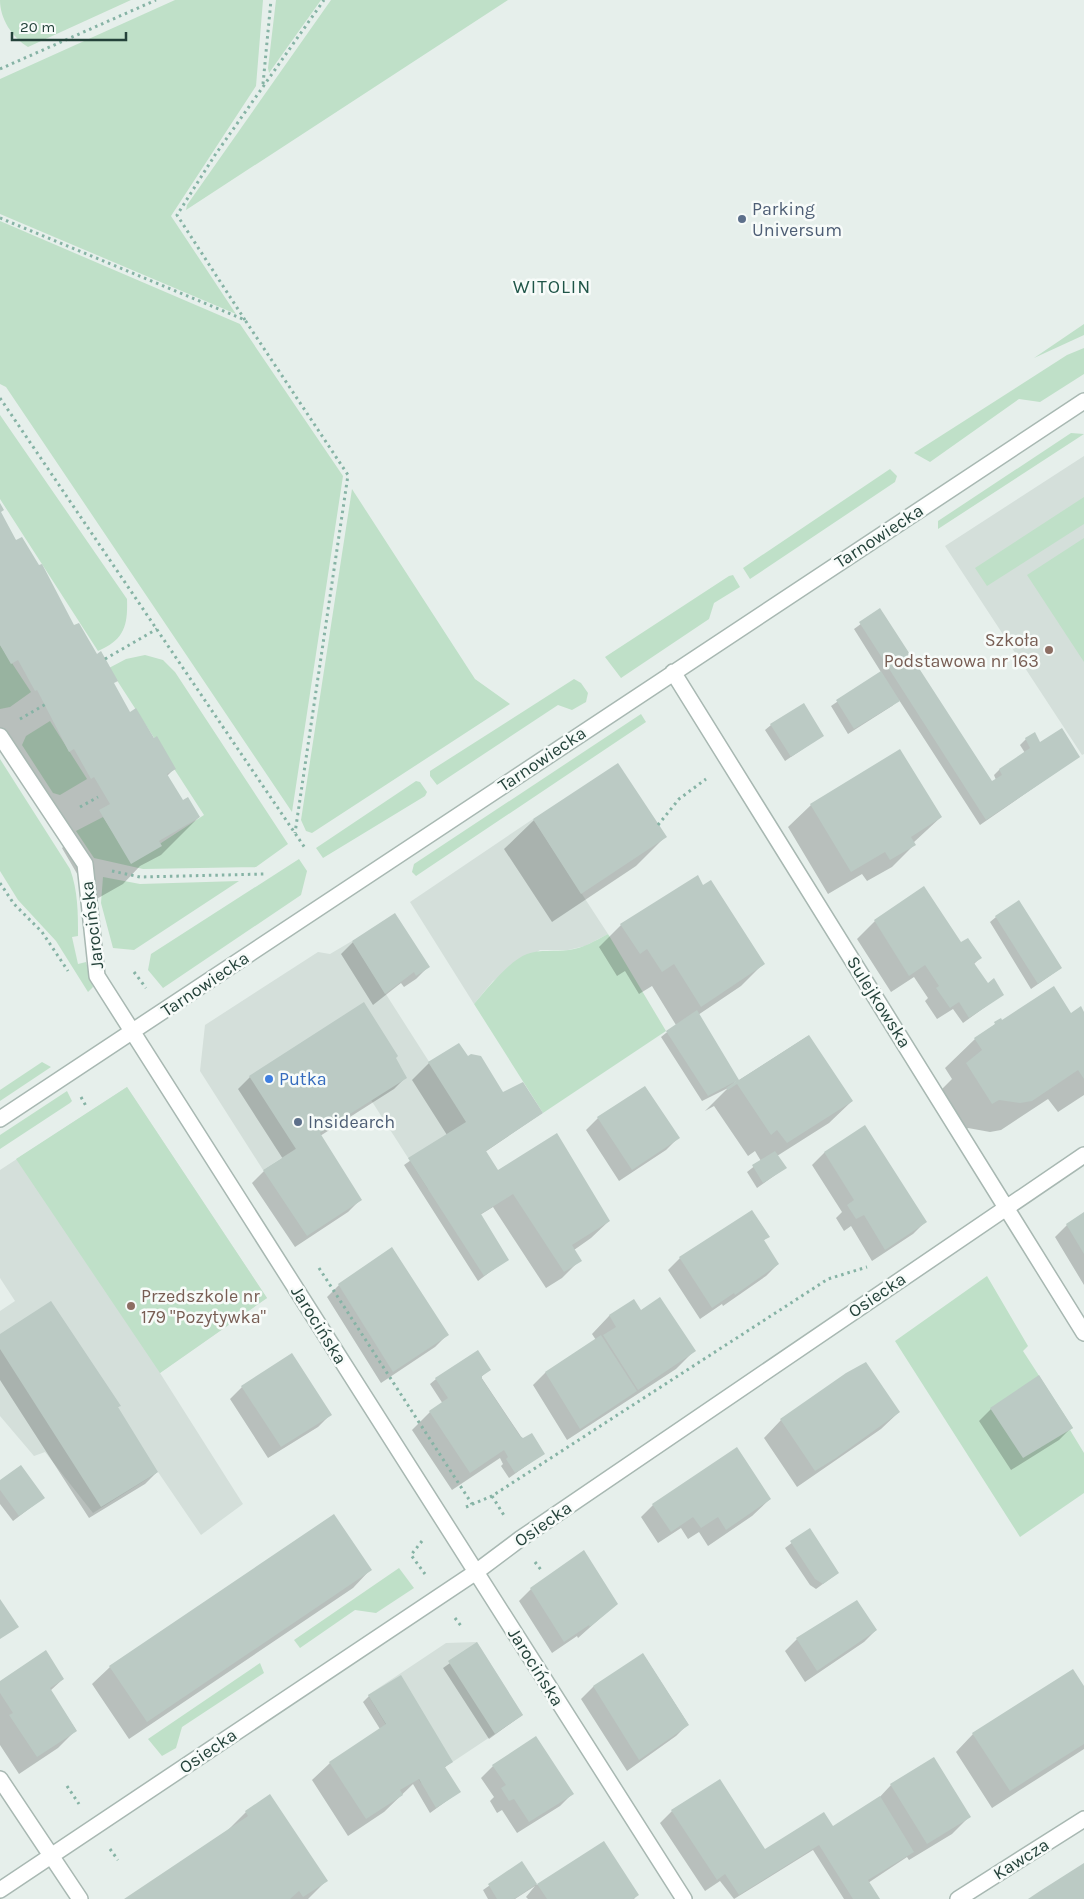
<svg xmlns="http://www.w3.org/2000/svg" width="1084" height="1899" viewBox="0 0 1084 1899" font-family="Karla,sans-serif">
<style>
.built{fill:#d4dfda}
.green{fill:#bfe0c8}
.shadow{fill:#0003}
.building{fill:#bbcac4}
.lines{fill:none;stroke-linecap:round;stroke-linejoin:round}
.minor-casing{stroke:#a8b8b2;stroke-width:18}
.path{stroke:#86b3a5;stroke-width:3;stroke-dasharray:2.5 4;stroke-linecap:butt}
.minor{stroke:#fff;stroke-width:15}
.service-dot{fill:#5c6f8a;stroke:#f7fbf9;stroke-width:2}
.education-dot{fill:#8d6e63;stroke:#f7fbf9;stroke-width:2}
.shop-dot{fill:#3f7fe0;stroke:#f7fbf9;stroke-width:2}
.labels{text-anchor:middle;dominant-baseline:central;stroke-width:5;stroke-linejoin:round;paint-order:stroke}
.service-label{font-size:18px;fill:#4e5e75;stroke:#f7fbf9;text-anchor:start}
.street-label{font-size:18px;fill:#24423a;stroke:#f7fbf9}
.education-label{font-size:18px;fill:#785e54;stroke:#f7fbf9;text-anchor:end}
.shop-label{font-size:18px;fill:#366cbe;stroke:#f7fbf9;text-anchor:start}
.neighbourhood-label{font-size:19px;letter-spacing:1px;fill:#1f5548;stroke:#f7fbf9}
</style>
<rect width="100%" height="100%" fill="#e6efeb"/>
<!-- built -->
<path class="built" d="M1084 456V754L1082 755 945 546Z
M533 819 608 934 585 946 568 950H540L493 981 474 1004 410 902Z
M352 941 486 1151 428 1189 371 1100 263 1170 200 1071 205 1025 318 952 330 954Z
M127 1087 267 1298 160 1373 243 1504 201 1535 158 1472 93 1513 45 1452 34 1456 0 1416V1311L15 1301 0 1278V1170Z
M477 1642 523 1715 421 1783 368 1695 446 1643Z"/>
<!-- green -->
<path class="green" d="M0 0H131L28 47C12 37 0 19 0 0Z
M175 0H263L256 86 171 216 236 314 0 214V79Z
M276 0H321L269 73 268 68Z
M331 0H508L186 210 187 205Z
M0 221 240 324 343 476 292 812 6 387 0 384Z
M1084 324V335L1034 358Z
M1084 348V374L1040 402 1019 399 930 462 914 453 1067 355Z
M0 415 127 599C128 626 124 640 98 651L0 499Z
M1071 433 1084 434 938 529V521Z
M890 469 897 476 895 482 750 579 743 568Z
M352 489 475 679 510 704 312 833 306 831 301 820Z
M1084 497V524L987 586 975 568Z
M1084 538V662L1027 575Z
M733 575 740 587 714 603 709 619 621 678 605 657 729 576Z
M0 645 31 692 10 707 0 709Z
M145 655 163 660 175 672 288 844 256 867 143 869 94 858 76 831 103 817 132 862 204 815 109 668 126 659Z
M574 679 581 683 588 693 586 702 572 710 558 705 437 785 430 776V771Z
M641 714 646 722 416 876 412 872 414 864Z
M50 721 87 779 60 795 53 793 22 745 26 736Z
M0 759 70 869C78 891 78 913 78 936L72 937 78 964 86 962 93 987 88 992 56 941 18 900 0 871Z
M416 781 420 782 427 792 425 796 323 858 316 848Z
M299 859 307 871 301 895 163 988 148 970 151 954Z
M103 877 140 884 239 881 134 950 113 948 101 903Z
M608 934 666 1031 543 1113 474 1004C486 990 510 960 527 954 541 949 554 952 569 950 583 948 595 941 608 934Z
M42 1062 51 1067 0 1101V1090Z
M127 1087 267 1298 160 1373 16 1159Z
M67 1091 72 1101 70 1103 0 1149V1135Z
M987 1276 1028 1346 1023 1351 1073 1428 1070 1430 1084 1453V1493L1020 1537 895 1341Z
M399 1568 414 1588 376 1613 355 1610 300 1648 294 1640Z
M260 1663 264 1673 182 1727 176 1748 162 1756 148 1739Z"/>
<!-- shadow -->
<path class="shadow" d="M0 514 16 541 113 684 130 714 154 740 174 769 167 776 182 802 199 817 161 855 140 866 123 884 93 901 62 848 71 840 0 729Z
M880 610 992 783 996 780 994 775 999 770 1025 753 1020 745 1026 739 1078 757 980 825 899 700 892 706 848 734 831 706 881 672 854 629Z
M771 725 822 736 785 761 765 730Z
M900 751 941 817 913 843 914 845 892 867 867 881 862 874 828 894 788 827 811 805Z
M617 765 665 837 636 866 552 922 504 849 534 820Z
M702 887 763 964 741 986 698 1015 737 1079 733 1084 808 1036 852 1101 829 1123 777 1156 785 1168 757 1188 747 1172 761 1161 755 1151 748 1156 714 1106 705 1111 728 1088 702 1101 661 1037 676 1025 652 986 639 994 625 971 617 976 599 947 621 925Z
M924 888 959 941 980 958 974 964 987 984 1003 994 963 1023 953 1009 937 1019 925 1001 928 998 914 977 891 992 857 939 875 921Z
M996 917 1061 968 1031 989 990 922Z
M353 942 428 967 416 979 404 987 401 983 373 1005 341 954Z
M1084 1013V1095L1058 1112 1048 1099 1001 1130 990 1132 968 1128 963 1132 938 1093 952 1079 945 1068 975 1039 1001 1020 1002 1022Z
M394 1058 406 1077 394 1089 320 1136 360 1200 348 1212 295 1247 252 1183 264 1171 283 1159 238 1089 250 1077Z
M467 1058 503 1094 542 1113 485 1152 498 1172 609 1221 591 1238 574 1250 580 1260 562 1278 546 1288 493 1207 480 1215 507 1259 478 1281 404 1165 447 1135 412 1080 429 1063Z
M598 1118 678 1138 666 1150 619 1181 586 1130Z
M865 1127 925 1222 913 1234 872 1261 851 1226 844 1231 836 1218 842 1212 812 1165 824 1153Z
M1084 1213V1285L1055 1237 1067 1225Z
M768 1236 763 1241 778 1264 766 1276 723 1306 722 1304 700 1319 668 1270 680 1258Z
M392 1249 447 1335 435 1347 381 1383 327 1297 339 1285Z
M633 1301 640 1311 694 1351 676 1369 567 1440 533 1385 545 1373 596 1340 592 1334 609 1316Z
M0 1335 119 1406 117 1408 157 1472 145 1484 89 1518 0 1380Z
M489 1370 481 1377 522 1438 544 1453 509 1478 501 1466 503 1464 500 1458 452 1490 412 1430 430 1412 443 1404 430 1384 436 1379Z
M242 1387 330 1415 318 1427 268 1458 230 1399Z
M991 1409 1071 1428 1059 1440 1011 1470 979 1421Z
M899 1412 881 1429 797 1487 764 1438 781 1420Z
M736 1449 770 1499 752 1516 708 1546 699 1532 688 1539 681 1528 658 1543 641 1517 653 1505Z
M0 1482 43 1498 13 1521 0 1504Z
M809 1530 838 1573 816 1589 810 1585 785 1548Z
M370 1570 353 1588 129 1739 92 1684 110 1667Z
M531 1589 616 1604 578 1638 577 1636 552 1653 519 1601Z
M876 1630 864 1642 805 1682 785 1651 797 1639Z
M477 1644 522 1715 489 1739 443 1668Z
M643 1654 688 1724 676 1736 627 1771 581 1699 593 1687Z
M63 1679 50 1691 76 1730 58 1748 19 1774 0 1745V1682Z
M1084 1689V1749L992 1808 956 1752 973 1734Z
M369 1696 451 1762 444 1768 459 1792 430 1813 413 1784 384 1812 348 1836 312 1780 330 1763 380 1729 363 1702Z
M493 1766 572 1794 560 1806 517 1833 502 1810 497 1813 490 1801 494 1797 481 1778Z
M891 1785 969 1817 952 1834 909 1860 907 1857 868 1883 878 1899H844L813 1850 734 1899 720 1881 705 1891 660 1823 672 1811 759 1854 833 1828 876 1801Z
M246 1812 327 1880 308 1899H129L223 1835Z
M604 1843 637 1895 634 1899H528L526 1897 535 1886 515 1899H488L483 1890 522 1863 537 1885Z"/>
<!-- building -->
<path class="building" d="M0 503 4 510 1 512 16 540 22 537 39 565 42 564 74 625 79 623 97 654 101 651 118 681 114 683 130 712 136 708 154 738 157 736 176 769 167 774 183 800 188 797 200 817 159 841 162 846 131 864 99 810 110 804 94 777 91 779 74 749 69 752 37 690 35 691 18 660 11 664 0 645Z
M880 608 992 781 1002 775 999 769 1030 748 1025 738 1035 732 1040 742 1062 728 1080 757 986 820 859 622Z
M881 671 900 701 854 729 836 700Z
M804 703 824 736 791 757 770 724Z
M900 749 942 817 911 837 916 845 890 860 885 852 851 872 810 804Z
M618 763 667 837 581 894 533 819Z
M698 875 703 885 711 880 765 964 701 1007 674 964 662 972 647 949 640 954 620 924Z
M924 886 961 942 968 938 982 958 974 963 988 983 994 978 1004 995 969 1018 959 1002 950 1008 936 988 939 986 925 965 909 976 874 920Z
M1019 900 1062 968 1038 984 995 916Z
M395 913 430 967 416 976 414 972 385 994 352 941Z
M1054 986 1071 1013 1081 1006 1084 1012V1079L1078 1070 1032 1101 1020 1103 999 1100 992 1104 966 1063 982 1050 974 1038 995 1024 994 1022 1001 1018 1002 1020Z
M364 1002 398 1056 396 1058 407 1078 320 1133 362 1200 307 1236 263 1170 296 1149 249 1076Z
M697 1010 739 1080 809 1035 853 1101 787 1143 777 1130 771 1135 737 1084 728 1090 726 1088 736 1081 708 1096 666 1031Z
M459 1043 468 1056 471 1054 481 1056 503 1092 523 1082 543 1113 486 1151 498 1170 557 1133 610 1221 572 1245 582 1261 564 1272 513 1194 481 1214 509 1260 484 1276 408 1158 466 1122 428 1062Z
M645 1086 680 1138 632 1170 597 1117Z
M865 1125 927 1222 885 1250 864 1215 856 1219 847 1205 854 1200 824 1152Z
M775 1151 787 1168 763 1183 752 1165Z
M752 1210 770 1237 764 1240 779 1264 735 1295 734 1293 712 1308 679 1257Z
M1084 1212V1254L1066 1224Z
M392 1247 449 1335 393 1372 338 1284Z
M660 1297 696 1351 638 1390 603 1335 616 1327 609 1315 634 1299 641 1310Z
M51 1301 121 1406 118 1407 158 1472 101 1507 0 1349V1334Z
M601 1335 637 1391 580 1429 545 1372Z
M478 1350 491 1370 482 1376V1379L520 1436 523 1438 532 1433 545 1454 515 1473 506 1459 508 1457 504 1450 470 1473 429 1411 448 1398 435 1378Z
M292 1353 332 1415 281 1447 241 1386Z
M866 1362 900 1412 836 1458 815 1471 780 1419 846 1373Z
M1039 1375 1073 1428 1023 1458 990 1408Z
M737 1447 771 1499 726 1530 718 1517 701 1528 693 1517 671 1532 652 1504Z
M21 1465 45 1498 19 1516 0 1490V1480Z
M334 1514 372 1570 147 1722 109 1666Z
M810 1528 839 1573 823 1584 815 1579 790 1541Z
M584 1550 618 1604 590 1627 589 1625 564 1642 530 1588Z
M0 1599 19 1627 0 1639Z
M857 1600 877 1630 817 1671 796 1638Z
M477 1642 523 1715 495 1734 448 1661Z
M46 1650 64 1679 50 1688 77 1731 37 1757 9 1715 13 1713 0 1693V1681Z
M643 1653 689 1725 639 1760 593 1686Z
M1073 1669 1084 1686V1744L1010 1791 972 1733Z
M401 1675 453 1762 445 1767 461 1792 436 1808 419 1779 400 1790 403 1795 366 1819 329 1762 386 1724 368 1695Z
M536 1736 574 1794 529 1822 514 1799 509 1801 501 1788 506 1785 492 1765Z
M934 1757 971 1817 927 1844 890 1784Z
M720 1779 765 1849 824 1812 833 1826 880 1796 914 1852 868 1880 880 1899H853L819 1845 739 1895 725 1874 717 1880 671 1810Z
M270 1794 328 1881 303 1897 299 1891 290 1899H124L248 1816 245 1811Z
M604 1841 639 1895 633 1899H547L537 1884 514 1899H497L488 1884 522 1861 537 1884Z
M1084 1863V1899H1028L1040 1891Z"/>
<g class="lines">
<defs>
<path id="minor" d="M673 672 1084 1333
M0 736 85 864 97 976 684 1899
M0 1119 1084 401
M0 1779 80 1899
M0 1890 476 1572 520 1539 1084 1155
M958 1899 1084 1819"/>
</defs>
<!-- minor casing -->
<use href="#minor" class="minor-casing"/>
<!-- path -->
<path class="path" d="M0 69 156 0
M263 84 271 0
M0 218 245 320 348 475 295 833
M245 320 177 215 215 155 324 0
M0 398 305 848
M105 659 157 629
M20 719 46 704
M80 807 98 797
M658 825 679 799 706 779
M112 871 140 877 266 874
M0 883 14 904 42 932 68 971
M134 972 146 988
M81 1097 86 1106
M319 1268 472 1504
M492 1496 505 1517
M466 1507 492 1496 828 1279 867 1267
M422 1541 411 1555 425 1574
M535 1562 541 1570
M455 1618 461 1626
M67 1786 79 1804
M110 1849 118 1860"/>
<!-- minor -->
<use href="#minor" class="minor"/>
</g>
<!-- markers -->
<g class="service-dot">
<circle cx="742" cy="219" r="5"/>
<circle cx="298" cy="1122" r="5"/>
</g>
<g class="education-dot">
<circle cx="1049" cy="650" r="5"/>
<circle cx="131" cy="1306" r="5"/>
</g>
<circle class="shop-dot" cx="269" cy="1079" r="5"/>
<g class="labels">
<!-- service labels -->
<g class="service-label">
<text x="752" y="209">Parking<tspan x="752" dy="21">Universum</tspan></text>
<text x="308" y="1122">Insidearch</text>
</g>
<!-- street labels -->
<g class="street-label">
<text transform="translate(879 536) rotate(-33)">Tarnowiecka</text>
<text transform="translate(542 759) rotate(-34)">Tarnowiecka</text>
<text transform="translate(92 925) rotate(-97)">Jarocińska</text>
<text transform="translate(205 984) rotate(-34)">Tarnowiecka</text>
<text transform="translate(879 1002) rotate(58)">Sulejkowska</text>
<text transform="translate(877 1295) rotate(-34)">Osiecka</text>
<text transform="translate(319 1325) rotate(58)">Jarocińska</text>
<text transform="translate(543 1524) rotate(-35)">Osiecka</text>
<text transform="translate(536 1667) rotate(58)">Jarocińska</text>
<text transform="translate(208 1751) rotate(-34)">Osiecka</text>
<text transform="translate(1021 1859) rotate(-32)">Kawcza</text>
</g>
<!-- education labels -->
<g class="education-label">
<text x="1039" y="640">Szkoła<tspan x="1039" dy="21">Podstawowa nr 163</tspan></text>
<text x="141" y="1296" text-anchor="start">Przedszkole nr<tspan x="141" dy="21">179 "Pozytywka"</tspan></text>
</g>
<!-- shop labels -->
<g class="shop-label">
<text x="279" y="1079">Putka</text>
</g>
<!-- neighbourhood labels -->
<g class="neighbourhood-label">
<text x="552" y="287">WITOLIN</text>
</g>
</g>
<!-- scale -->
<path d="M12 32v8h114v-8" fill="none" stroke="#24423a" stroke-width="2.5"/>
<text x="20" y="32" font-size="15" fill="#24423a" stroke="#f7fbf9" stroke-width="4" paint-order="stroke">20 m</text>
</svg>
